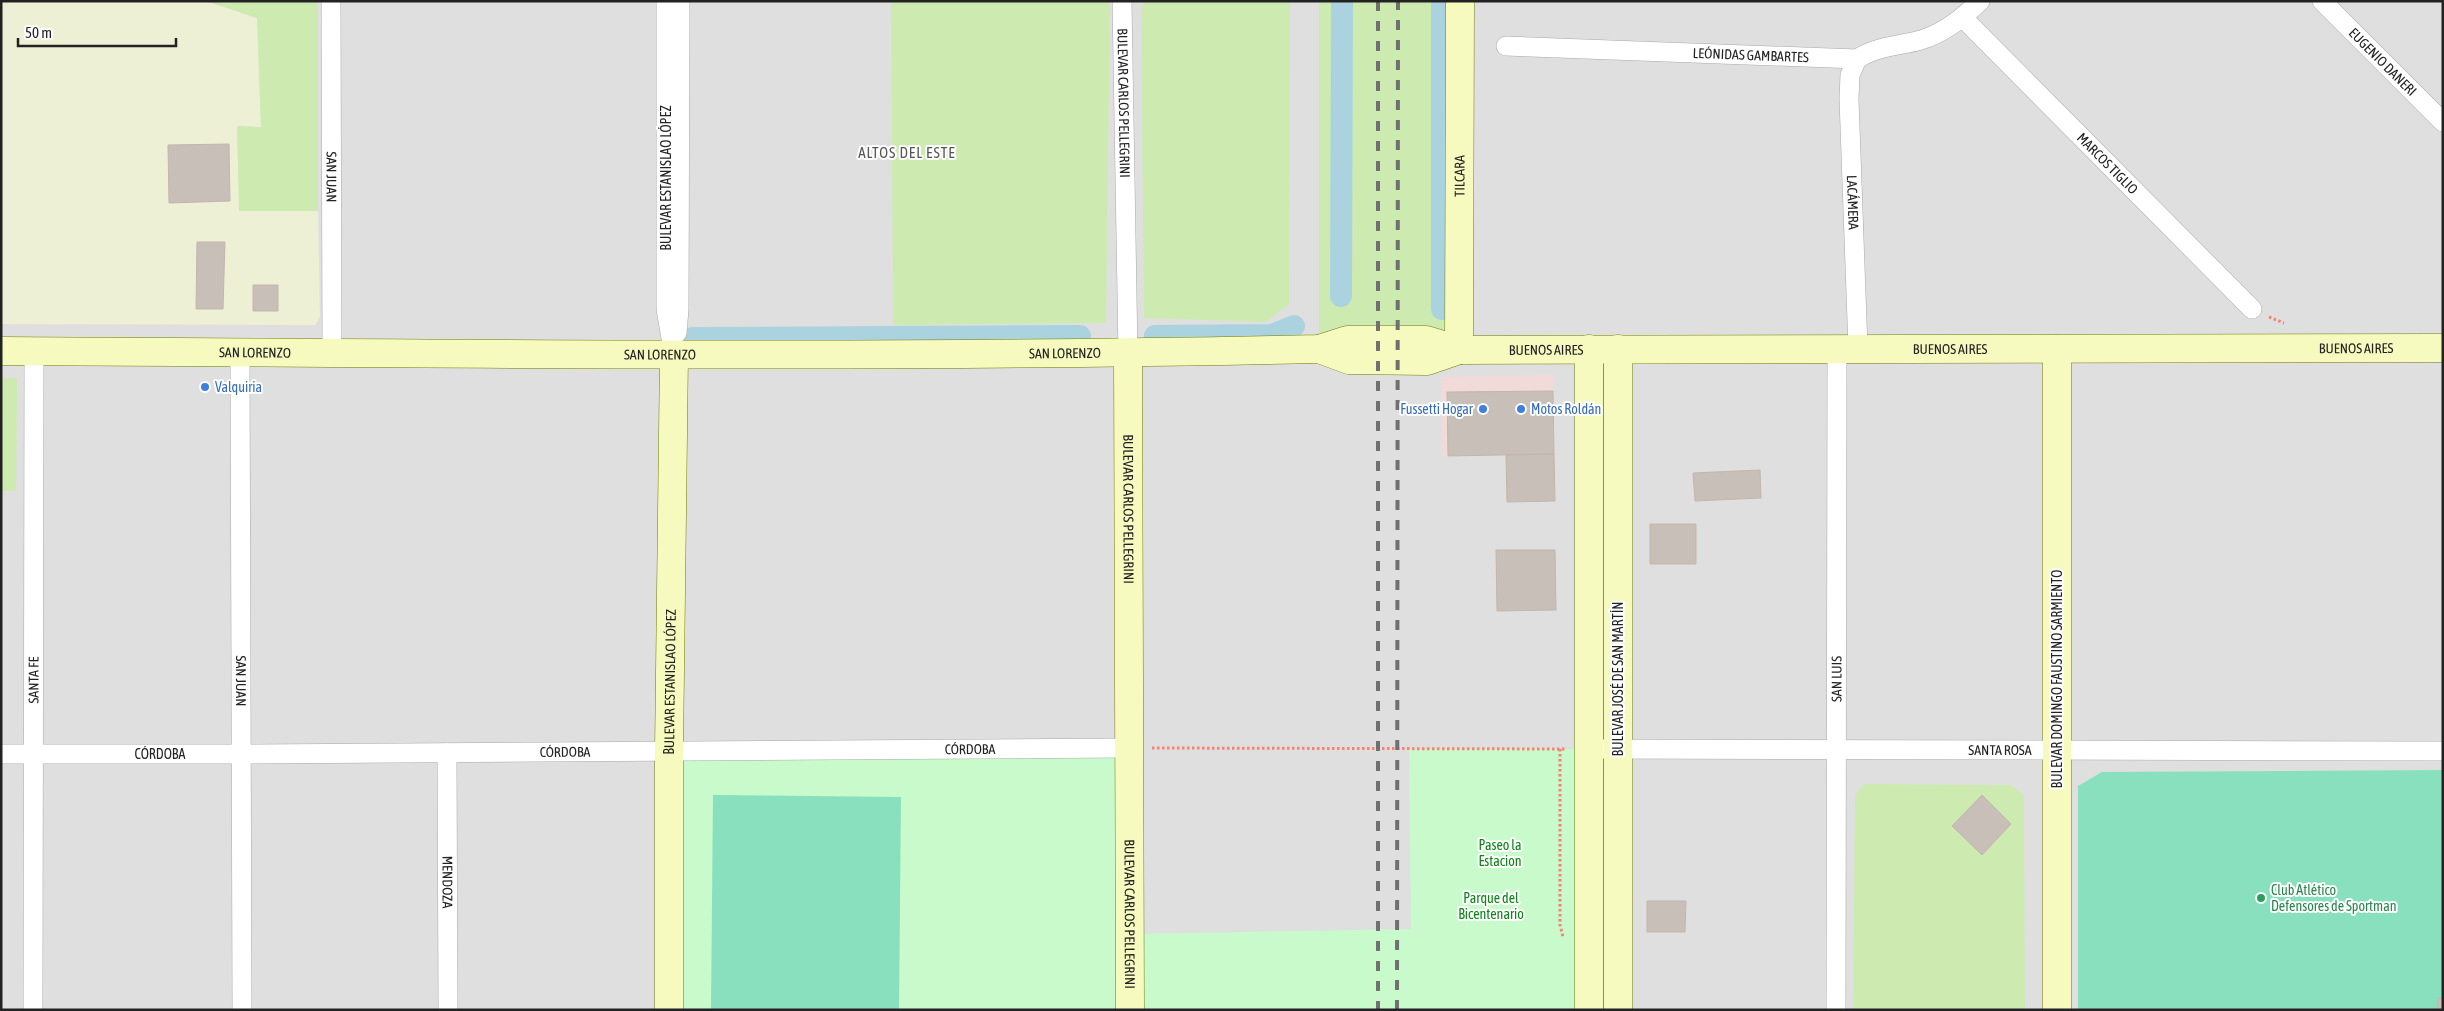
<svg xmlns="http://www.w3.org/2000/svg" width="2444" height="1011" viewBox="0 0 2444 1011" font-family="'Asap Condensed',sans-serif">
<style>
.residential{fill:#e0dfdf}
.commercial{fill:#f2dad9}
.farmland{fill:#eef0d5}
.grass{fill:#cdebb0}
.park{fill:#c8facc}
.pitch{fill:#88e0be}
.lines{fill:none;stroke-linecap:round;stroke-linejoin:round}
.canal{stroke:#aad3df;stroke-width:22}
.building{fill:#c7bfb8;stroke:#c4b6ab}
.street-casing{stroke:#a9a9a9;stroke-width:20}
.secondary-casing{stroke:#707d05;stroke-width:29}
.path{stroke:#fa8072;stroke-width:3;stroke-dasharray:2.5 2.5;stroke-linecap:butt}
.street{stroke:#fff;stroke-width:19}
.secondary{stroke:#f7fabf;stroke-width:28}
.rail{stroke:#707070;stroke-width:4;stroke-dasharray:10 10;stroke-linecap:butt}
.shop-dot{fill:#3f7fe0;stroke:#fff;stroke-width:2}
.leisure-dot{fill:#2e9e5b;stroke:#fff;stroke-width:2}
.labels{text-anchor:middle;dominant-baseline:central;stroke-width:4;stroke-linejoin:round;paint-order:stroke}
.street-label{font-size:14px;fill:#222;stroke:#fff}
.shop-label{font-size:14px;fill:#366cbe;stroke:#fff;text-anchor:start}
.park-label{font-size:14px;fill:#0c8416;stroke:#fff}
.leisure-label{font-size:14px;fill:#27864d;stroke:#fff;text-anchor:start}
.neighbourhood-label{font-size:15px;letter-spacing:1px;fill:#555;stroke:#fff}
</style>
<rect width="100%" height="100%" fill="#f2efe9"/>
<!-- residential -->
<path class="residential" d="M1 1H2443V1010H1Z"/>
<!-- commercial -->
<path class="commercial" d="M1553 375 1554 454 1442 456 1441 377Z"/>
<!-- farmland -->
<path class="farmland" d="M1 1H206L257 18 261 127 237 126 240 211H318L320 317 315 325 1 324Z"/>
<!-- grass -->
<path class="grass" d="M206 1H318V211H239L237 126 261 127 257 18Z
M891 1H1110L1106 323 893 325Z
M1144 1H1290L1289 304 1266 322 1144 318 1141 11Z
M1319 1H1460L1458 350 1319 349Z
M1 378H17L16 491H1Z
M1600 429H1606V712H1600Z
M1600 781H1606V1010H1600Z
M1864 784 2011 785 2024 795 2025 1010H1853L1855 795Z"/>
<!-- park -->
<path class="park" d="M1129 748 1130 934 1411 929 1409 749H1589V1010H669V751Z"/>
<!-- pitch -->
<path class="pitch" d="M2443 770V1010H2078V786L2102 772Z
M713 795 901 797 899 1010H711Z"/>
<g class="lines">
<!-- canal -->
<path class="canal" d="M1442 1V309
M1341 296 1342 1
M1155 336 1272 335 1294 326
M693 338 1080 336"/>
</g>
<!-- building -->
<path class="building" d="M229 144 230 201 169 203 168 145Z
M197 242H225L223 309H196Z
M253 285H278V311H253Z
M1553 391 1554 454 1448 456 1447 392Z
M1554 454 1555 501 1507 502 1506 455Z
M1760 470 1761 498 1695 501 1693 473Z
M1650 524H1696V564H1650Z
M1496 550H1555L1556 610 1497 611Z
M1982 795 2011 824 1982 855 1952 826Z
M1647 901H1686L1685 932H1647Z
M2438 998H2443V1010H2438Z"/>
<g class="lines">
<defs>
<g id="street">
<path id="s1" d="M331 1 332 353"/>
<path d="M666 1V309L674 355"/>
<path id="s2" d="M1122 1 1128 354"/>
<path id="s3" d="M2322 1 2443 122"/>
<path id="s4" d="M1963 18 2252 309"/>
<path id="s5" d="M1506 46 1857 59C1877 46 1899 46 1921 40 1944 33 1964 17 1980 1"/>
<path id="s6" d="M1857 59 1850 75 1849 99 1858 349"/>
<path d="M677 333 679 309 680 1"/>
<path id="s7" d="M240 352 242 1010"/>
<path id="s8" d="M1589 749 2443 751"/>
<path id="s9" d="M447 753 448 1010"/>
<path id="s10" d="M1 754H242L1129 748"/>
<path id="s11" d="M33 1010 34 351"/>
<path id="s12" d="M1836 1010 1837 349"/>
</g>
<g id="secondary">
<path d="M1319 349 1349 360 1427 361 1459 350"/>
<path d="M1589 349V1010"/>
<path d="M1618 349V1010"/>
<path id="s13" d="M1459 350 1460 1"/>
<path id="s14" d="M1 351C440 353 880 359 1319 349L1347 340H1426L1459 350 2443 348"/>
<path id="s15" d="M1128 354 1130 1010"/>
<path id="s16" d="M669 1010V751L674 355"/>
<path d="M2057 1010V349"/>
</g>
</defs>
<!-- street casing -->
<use href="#street" class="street-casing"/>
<!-- secondary casing -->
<use href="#secondary" class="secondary-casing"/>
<!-- path -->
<path class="path" d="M2269 317 2284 323
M1152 748 1566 749
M1560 749V925L1563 937"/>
<!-- street -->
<use href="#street" class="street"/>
<!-- secondary -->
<use href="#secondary" class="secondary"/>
<!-- rail -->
<path class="rail" d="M1378 1V1010
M1397 1010 1398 1"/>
</g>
<!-- markers -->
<g class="shop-dot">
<circle cx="205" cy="387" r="5"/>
<circle cx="1483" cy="409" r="5"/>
<circle cx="1521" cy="409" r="5"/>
</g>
<circle class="leisure-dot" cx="2261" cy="898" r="5"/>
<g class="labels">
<!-- street labels -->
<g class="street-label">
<text stroke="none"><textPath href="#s5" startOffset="245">LEÓNIDAS GAMBARTES</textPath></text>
<text stroke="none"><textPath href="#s3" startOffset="86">EUGENIO DANERI</textPath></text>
<text stroke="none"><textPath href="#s2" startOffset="102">BULEVAR CARLOS PELLEGRINI</textPath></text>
<text stroke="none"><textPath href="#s4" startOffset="205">MARCOS TIGLIO</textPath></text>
<text stroke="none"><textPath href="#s13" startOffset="174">TILCARA</textPath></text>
<text stroke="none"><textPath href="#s1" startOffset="176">SAN JUAN</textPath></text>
<text transform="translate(666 178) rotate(-90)">BULEVAR ESTANISLAO LÓPEZ</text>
<text stroke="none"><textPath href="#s6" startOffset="145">LACÁMERA</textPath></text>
<text stroke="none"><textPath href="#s14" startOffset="2358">BUENOS AIRES</textPath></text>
<text stroke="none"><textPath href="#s14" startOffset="1548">BUENOS AIRES</textPath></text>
<text stroke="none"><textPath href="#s14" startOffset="1952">BUENOS AIRES</textPath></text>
<text stroke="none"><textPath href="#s14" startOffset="254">SAN LORENZO</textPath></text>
<text stroke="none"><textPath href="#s14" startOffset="659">SAN LORENZO</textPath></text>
<text stroke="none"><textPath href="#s14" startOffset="1064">SAN LORENZO</textPath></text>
<text stroke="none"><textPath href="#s15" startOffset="155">BULEVAR CARLOS PELLEGRINI</textPath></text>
<text transform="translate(1618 679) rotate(-90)">BULEVAR JOSÉ DE SAN MARTÍN</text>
<text stroke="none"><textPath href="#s12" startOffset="331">SAN LUIS</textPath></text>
<text transform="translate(2057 679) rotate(-90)">BULEVAR DOMINGO FAUSTINO SARMIENTO</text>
<text stroke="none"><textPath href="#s11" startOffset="330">SANTA FE</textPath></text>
<text stroke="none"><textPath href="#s7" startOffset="329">SAN JUAN</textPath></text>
<text stroke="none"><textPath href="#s16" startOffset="328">BULEVAR ESTANISLAO LÓPEZ</textPath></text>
<text stroke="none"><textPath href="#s10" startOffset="969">CÓRDOBA</textPath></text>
<text stroke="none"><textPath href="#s8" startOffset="411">SANTA ROSA</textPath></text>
<text stroke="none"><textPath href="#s10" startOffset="564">CÓRDOBA</textPath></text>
<text stroke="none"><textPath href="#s10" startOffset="159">CÓRDOBA</textPath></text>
<text stroke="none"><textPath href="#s9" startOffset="129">MENDOZA</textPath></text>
<text stroke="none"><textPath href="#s15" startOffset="560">BULEVAR CARLOS PELLEGRINI</textPath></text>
</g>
<!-- shop labels -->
<g class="shop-label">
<text x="215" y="387">Valquiria</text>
<text x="1473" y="409" text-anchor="end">Fussetti Hogar</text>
<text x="1531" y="409">Motos Roldán</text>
</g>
<!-- park labels -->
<g class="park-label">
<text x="1500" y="845">Paseo la<tspan x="1500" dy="16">Estacion</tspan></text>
<text x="1491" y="898">Parque del<tspan x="1491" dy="16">Bicentenario</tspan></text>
</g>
<!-- leisure labels -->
<g class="leisure-label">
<text x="2271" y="890">Club Atlético<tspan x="2271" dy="16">Defensores de Sportman</tspan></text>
</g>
<!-- neighbourhood labels -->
<g class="neighbourhood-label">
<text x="907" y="152">ALTOS DEL ESTE</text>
</g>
</g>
<!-- border -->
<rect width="2444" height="1011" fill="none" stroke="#222222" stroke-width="5"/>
<!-- scale -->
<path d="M18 38v8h158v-8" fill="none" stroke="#222222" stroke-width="2.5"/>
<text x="25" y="38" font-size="15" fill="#222222" stroke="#ffffff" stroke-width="4" paint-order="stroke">50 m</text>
</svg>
